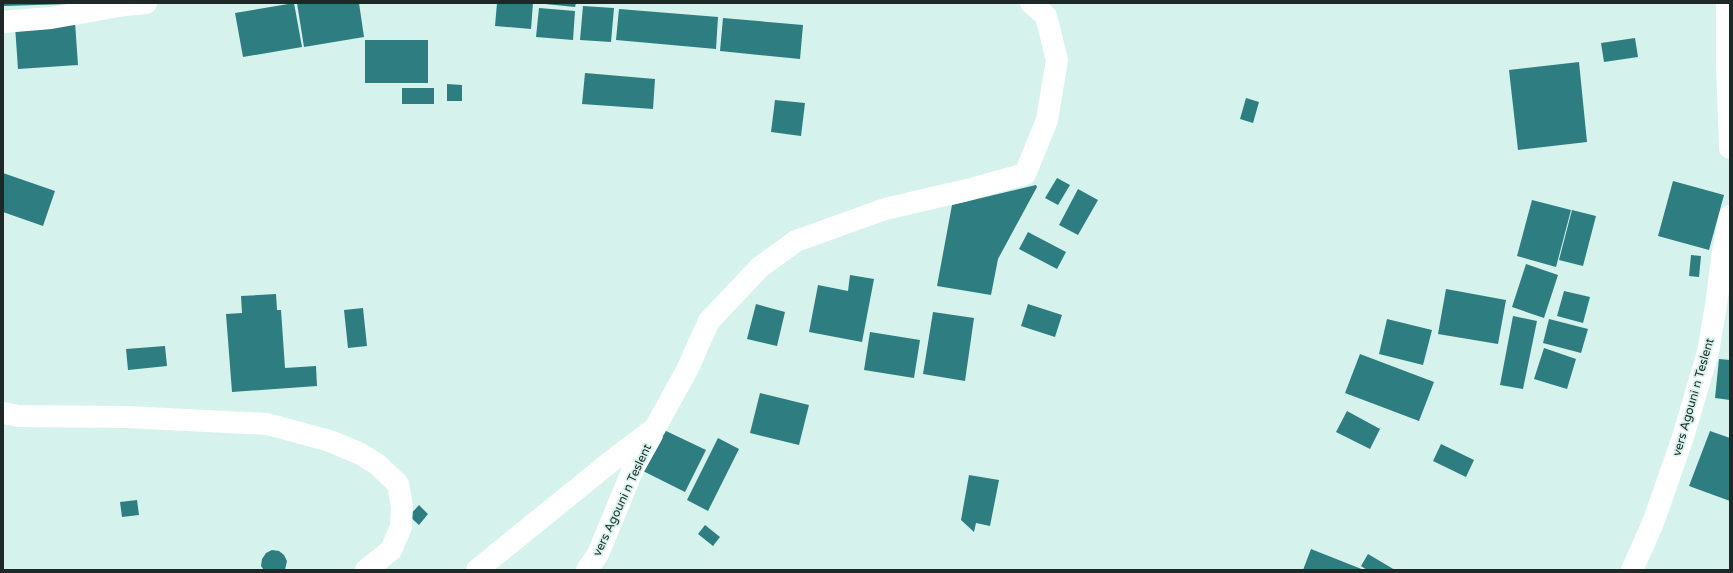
<svg xmlns="http://www.w3.org/2000/svg" width="1733" height="573" viewBox="0 0 1733 573" font-family="'Varela Round',sans-serif">
<style>
.building{fill:#2e7d81}
.lines{fill:none;stroke-linecap:round;stroke-linejoin:round}
.street{stroke:#fff;stroke-width:22}
.secondary{stroke:#fff;stroke-width:22}
.labels{text-anchor:middle;dominant-baseline:central;stroke-width:3.5;stroke-linejoin:round;paint-order:stroke}
.street-label{font-size:12px;fill:#1e2927;stroke:#d6f2ec}
</style>
<rect width="100%" height="100%" fill="#d6f2ec"/>
<!-- building -->
<path class="building" d="M4 3H68V4L4 6Z
M294 3 302 47 243 57 235 13Z
M297 3H359L364 37 304 47Z
M497 3H533L531 29 495 26Z
M535 3H576L575 7Z
M583 6 614 8 611 42 580 40Z
M539 8 575 11 573 40 536 37Z
M619 9 718 17 716 49 616 40Z
M723 18 803 25 800 59 720 51Z
M75 22 78 65 18 69 15 26Z
M1635 38 1638 57 1604 62 1601 43Z
M365 40H428V83H365Z
M1579 62 1587 142 1518 150 1509 70Z
M585 73 655 79 653 109 582 104Z
M447 84 462 85V101H447Z
M402 88H434V104H402Z
M1246 98 1259 102 1253 123 1240 119Z
M775 100 805 103 801 136 771 132Z
M3 173 55 191 43 226 3 212Z
M1057 178 1070 185 1058 205 1045 198Z
M1673 181 1724 195 1709 250 1658 236Z
M1036 185 1037 187 998 259 991 295 937 286 952 205Z
M1078 189 1098 200 1078 235 1059 225Z
M1532 200 1571 210 1556 267 1517 256Z
M1572 210 1596 216 1583 266 1559 260Z
M1028 232 1066 252 1057 269 1019 249Z
M1691 255 1701 256 1699 277 1689 276Z
M1526 264 1558 275 1544 318 1512 307Z
M850 275 874 279 862 342 809 332 818 285 848 291Z
M1446 289 1506 300 1498 344 1438 334Z
M1564 291 1590 297 1583 323 1557 316Z
M276 294 277 310H281L285 368 316 366 317 386 232 392 226 314 242 313 241 296Z
M756 304 785 312 777 346 747 339Z
M1028 304 1062 315 1055 337 1021 326Z
M363 308 367 346 348 348 344 310Z
M933 312 974 318 965 381 923 374Z
M1513 316 1537 321 1523 389 1500 385Z
M1387 319 1432 330 1423 365 1379 354Z
M1549 319 1588 329 1581 353 1543 343Z
M870 332 920 340 914 378 864 370Z
M165 346 167 366 128 370 126 349Z
M1544 348 1576 359 1567 389 1534 379Z
M1360 354 1434 382 1419 421 1345 393Z
M1719 359 1730 360V400L1715 398Z
M760 393 809 405 799 445 750 433Z
M1347 411 1380 429 1370 449 1336 432Z
M664 430 706 450 685 492 643 471Z
M1710 431 1730 438V501L1689 486Z
M718 438 739 449 708 511 687 500Z
M1441 444 1474 460 1466 477 1433 461Z
M969 475 999 480 990 526 976 523 974 532 961 520Z
M137 500 139 515 122 517 120 502Z
M419 505 428 514 419 525 409 516Z
M705 525 720 537 713 546 698 534Z
M1311 549 1364 570H1303Z
M272 550 279 551 284 555 287 561 285 570H264L261 566 262 559 266 553Z
M1368 554 1395 570H1367L1361 566Z"/>
<g class="lines">
<!-- street -->
<path class="street" d="M1727 3V64L1730 148
M3 22 51 18 125 5 146 3
M477 570 614 459 655 428 687 370 709 321 760 267 796 241 885 209 967 190 1025 174 1047 120 1057 60 1046 16 1031 3
M587 570 598 554 633 469 652 435
M1632 570 1653 523 1683 437 1708 352 1716 305 1723 252 1730 216"/>
<!-- secondary -->
<path class="secondary" d="M3 413 19 416 127 417 267 424 330 441 361 454 378 465 398 484 402 507 401 527 391 550 366 570"/>
</g>
<g class="labels">
<!-- street labels -->
<g class="street-label">
<text transform="translate(1693 397) rotate(-74)">vers Agouni n Teslent</text>
<text transform="translate(622 500) rotate(-65)">vers Agouni n Teslent</text>
</g>
</g>
<!-- border -->
<rect width="1733" height="573" fill="none" stroke="#1e2927" stroke-width="8"/>
</svg>
